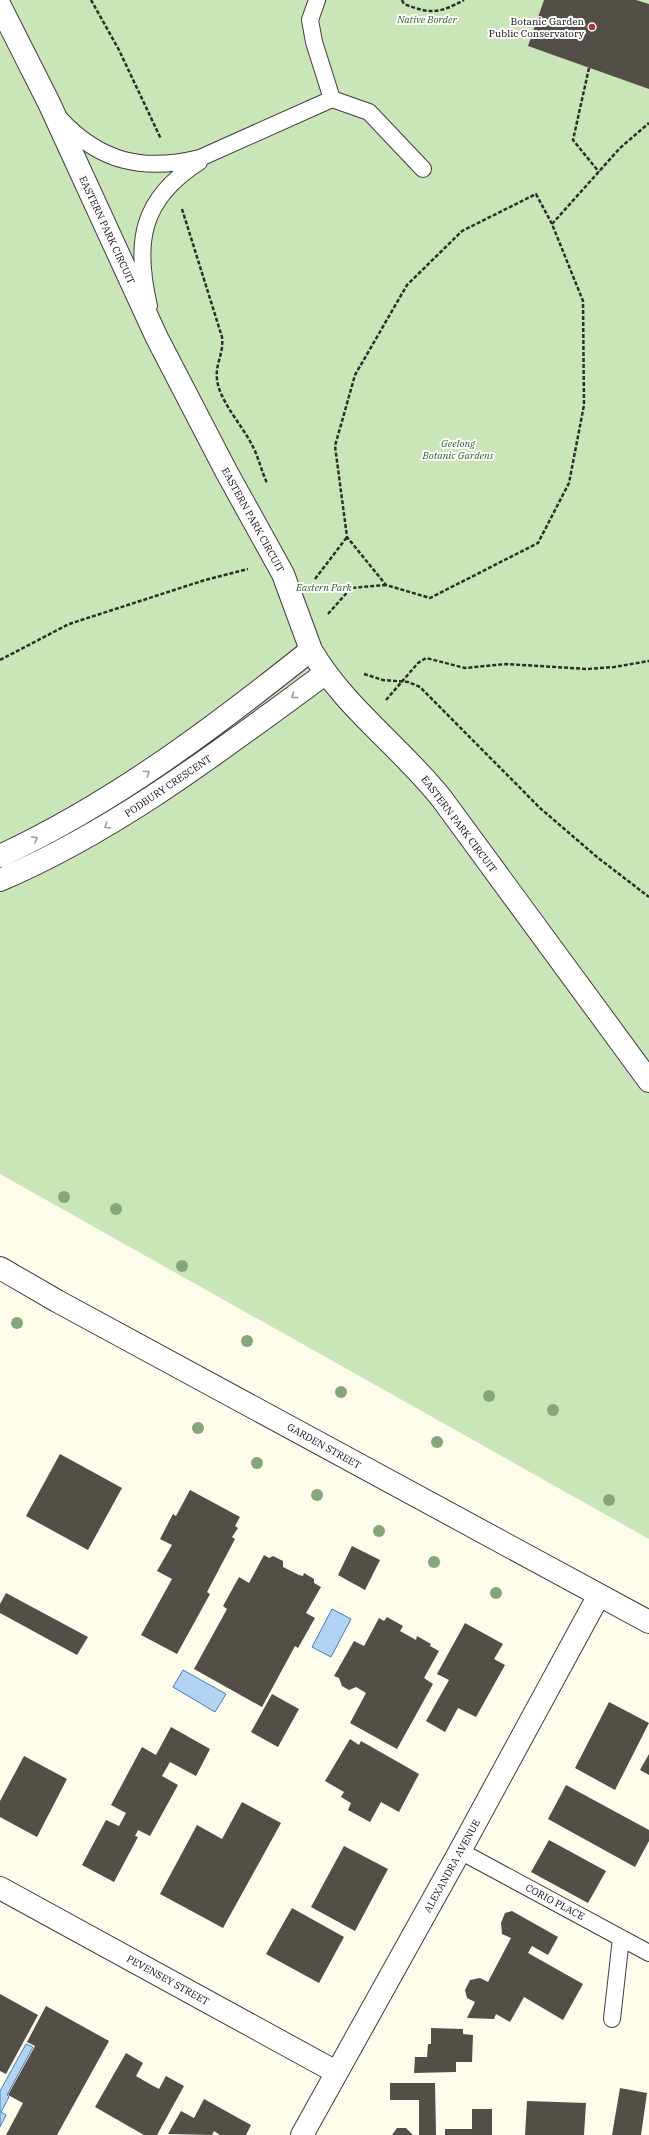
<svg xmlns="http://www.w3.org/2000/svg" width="649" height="2135" viewBox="0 0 649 2135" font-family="'IBM Plex Serif',serif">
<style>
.green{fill:#cae5b7}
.water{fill:#b3d3f2;stroke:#3e80c4}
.building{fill:#534e48}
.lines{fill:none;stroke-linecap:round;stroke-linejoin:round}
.lane-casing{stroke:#3e3e3e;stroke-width:18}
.street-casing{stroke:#3e3e3e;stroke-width:24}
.path{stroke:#2d2d2d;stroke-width:2.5;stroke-dasharray:4 2;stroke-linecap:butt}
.lane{stroke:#fff;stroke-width:16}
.street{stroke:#fff;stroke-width:22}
.tree{fill:#87a57b}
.oneway{stroke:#9d9d9d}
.poi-dot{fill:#b2352d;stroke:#fff;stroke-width:1.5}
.labels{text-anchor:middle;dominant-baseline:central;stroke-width:4;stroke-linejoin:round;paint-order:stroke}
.park-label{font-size:10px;font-style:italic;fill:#265e20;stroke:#fff}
.poi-label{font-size:10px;fill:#0b0b0b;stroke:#fff;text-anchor:end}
.street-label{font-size:10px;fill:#0b0b0b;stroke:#fff}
</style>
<rect width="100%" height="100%" fill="#fefceb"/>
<!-- green -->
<path class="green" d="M0 0H649V1539L0 1174Z"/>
<!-- water -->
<path class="water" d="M332 1609 351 1619 331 1657 312 1647Z
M183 1670 226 1694 215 1712 173 1687Z
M26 2044 33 2047 7 2095 9 2097 1 2112 6 2115 0 2127V2091Z"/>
<!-- building -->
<path class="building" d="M544 0H636L649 4V89L528 46Z
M60 1454 122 1488 88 1550 26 1516Z
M190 1490 240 1517 235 1526 238 1528 232 1537 235 1539 207 1592 210 1594 177 1654 141 1635 172 1579 157 1571 172 1545 160 1539 173 1514 176 1516Z
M352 1546 380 1560 365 1590 338 1575Z
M264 1555 269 1558 273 1556 283 1561V1567L299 1575 303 1576 304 1573 314 1579V1583L321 1587 306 1613 315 1618 298 1648 295 1646 262 1707 194 1669 227 1609 223 1606 239 1577 249 1583Z
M6 1593 88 1637 77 1655 0 1613V1604Z
M387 1617 403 1626 400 1631 416 1640 417 1636 431 1644 430 1646 439 1651 424 1678 433 1684 397 1749 350 1723 366 1693 356 1687 349 1690 342 1686 339 1678 334 1676 354 1641 364 1646 379 1618 384 1621Z
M465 1623 503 1644 494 1659 505 1665 476 1717 458 1708 445 1732 426 1721 449 1680 437 1674Z
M272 1694 299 1709 278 1747 251 1732Z
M609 1702 649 1723 615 1790 575 1768Z
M171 1727 210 1749 196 1776 170 1762 162 1776 178 1785 150 1836 138 1830 135 1836 138 1837 114 1882 82 1865 106 1820 119 1826 126 1813 111 1805 142 1747 156 1755Z
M350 1739 359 1745 361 1741 419 1774 399 1812 381 1802 370 1822 348 1810 351 1803 341 1797 344 1792 325 1781Z
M649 1754V1775L640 1770Z
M24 1756 67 1779 37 1837 0 1817V1801Z
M566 1785 649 1830V1841L635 1867 548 1819Z
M242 1802 281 1823 223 1928 160 1894 197 1825 222 1839Z
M549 1840 606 1871 588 1903 531 1872Z
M344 1846 388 1869 355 1931 311 1907Z
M292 1908 344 1937 319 1983 266 1954Z
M512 1911 558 1937 548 1955 532 1946 528 1953 583 1984 563 2020 524 1997 510 2022 496 2014 494 2019 467 2018 475 2002 467 1998 465 1990 470 1980 480 1978 488 1982 511 1938 502 1934 501 1923 505 1913Z
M0 1994 38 2015 6 2074 0 2071Z
M46 2006 109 2041 57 2135H6L23 2103 8 2095 35 2046 27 2042Z
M431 2028 463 2029V2034L473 2035 472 2062H456V2072L414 2073 415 2057H427L428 2044H431Z
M126 2053 143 2063 136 2076 148 2083 159 2089 166 2076 184 2086 157 2135H144L95 2107Z
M390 2083H435L436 2135H419V2100H390Z
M620 2088 647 2093 641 2135H612Z
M204 2099 251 2125 246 2135H220L214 2131 212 2135 168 2134 181 2111 194 2118Z
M527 2101 586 2103 584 2135H525Z
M472 2109H492V2135H445V2129H472Z
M397 2128H406L413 2135H392Z"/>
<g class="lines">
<defs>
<path id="lane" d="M317 0 310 20 314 42 332 99
M60 119C100 162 143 172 200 158L332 99 369 112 423 169
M149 306C134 242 141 199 199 162
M460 1851 649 1953
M612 2019 621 1938"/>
<path id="street" d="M0 6 49 103 157 338 226 471 283 574 311 650C345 708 401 747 442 799L649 1081
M0 856C114 803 213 728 311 650
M0 880C119 829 222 749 326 673
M0 1268 57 1301 649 1622
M0 1888 336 2072
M302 2135 460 1851 599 1595"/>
</defs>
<!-- lane casing -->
<use href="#lane" class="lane-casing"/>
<!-- street casing -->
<use href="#street" class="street-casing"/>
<!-- path -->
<path class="path" d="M91 0 119 50 161 139
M402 0 404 4C431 14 438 14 464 0
M589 68 573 140 599 172
M536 194 552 224 583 301 584 405 569 483 538 543 430 598 386 585 347 537 335 446 355 375 407 285 462 231Z
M182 209 222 337C224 354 215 364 217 379 219 400 241 424 251 443 258 455 261 470 267 483
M552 224 620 148 649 123
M315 579 347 537
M328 614 351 588 386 585
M0 660 69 624 205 580 248 569
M364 674 383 680 408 682 420 687 540 808 597 857 649 897
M386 700 418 663 426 658 465 668 506 664 587 669 614 667 649 661"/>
<!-- lane -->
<use href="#lane" class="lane"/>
<!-- street -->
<use href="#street" class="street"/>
</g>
<!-- trees -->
<g class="tree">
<circle cx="64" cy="1197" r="6"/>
<circle cx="116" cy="1209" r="6"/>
<circle cx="182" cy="1266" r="6"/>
<circle cx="17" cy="1323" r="6"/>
<circle cx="247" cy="1341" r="6"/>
<circle cx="341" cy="1392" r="6"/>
<circle cx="489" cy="1396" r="6"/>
<circle cx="553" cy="1410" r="6"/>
<circle cx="198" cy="1428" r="6"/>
<circle cx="437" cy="1442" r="6"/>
<circle cx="257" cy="1463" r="6"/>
<circle cx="317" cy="1495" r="6"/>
<circle cx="609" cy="1500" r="6"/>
<circle cx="379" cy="1531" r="6"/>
<circle cx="434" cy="1562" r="6"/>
<circle cx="496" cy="1593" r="6"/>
</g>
<!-- one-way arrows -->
<defs><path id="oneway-chevron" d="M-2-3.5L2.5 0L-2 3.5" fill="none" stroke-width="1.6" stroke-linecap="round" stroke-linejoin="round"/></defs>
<g class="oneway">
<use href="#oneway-chevron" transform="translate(294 696) rotate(144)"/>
<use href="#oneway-chevron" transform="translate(147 773) rotate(-34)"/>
<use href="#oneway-chevron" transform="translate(107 826) rotate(149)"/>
<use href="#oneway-chevron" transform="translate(35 839) rotate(-27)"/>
</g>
<!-- markers -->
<circle class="poi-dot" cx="592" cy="27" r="4"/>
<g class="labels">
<!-- park labels -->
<g class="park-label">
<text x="427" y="19">Native Border</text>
<text x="458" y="443">Geelong<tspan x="458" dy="12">Botanic Gardens</tspan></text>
<text x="324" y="587">Eastern Park</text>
</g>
<!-- poi labels -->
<g class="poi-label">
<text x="584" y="21">Botanic Garden<tspan x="584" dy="12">Public Conservatory</tspan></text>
</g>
<!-- street labels -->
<g class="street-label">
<text transform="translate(107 230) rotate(65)">EASTERN PARK CIRCUIT</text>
<text transform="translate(253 520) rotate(61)">EASTERN PARK CIRCUIT</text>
<text transform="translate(168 786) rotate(-34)">PODBURY CRESCENT</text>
<text transform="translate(459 824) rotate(53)">EASTERN PARK CIRCUIT</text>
<text transform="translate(324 1446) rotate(29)">GARDEN STREET</text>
<text transform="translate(452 1866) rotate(-61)">ALEXANDRA AVENUE</text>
<text transform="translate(555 1902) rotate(28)">CORIO PLACE</text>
<text transform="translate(168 1980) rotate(29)">PEVENSEY STREET</text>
</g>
</g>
</svg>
